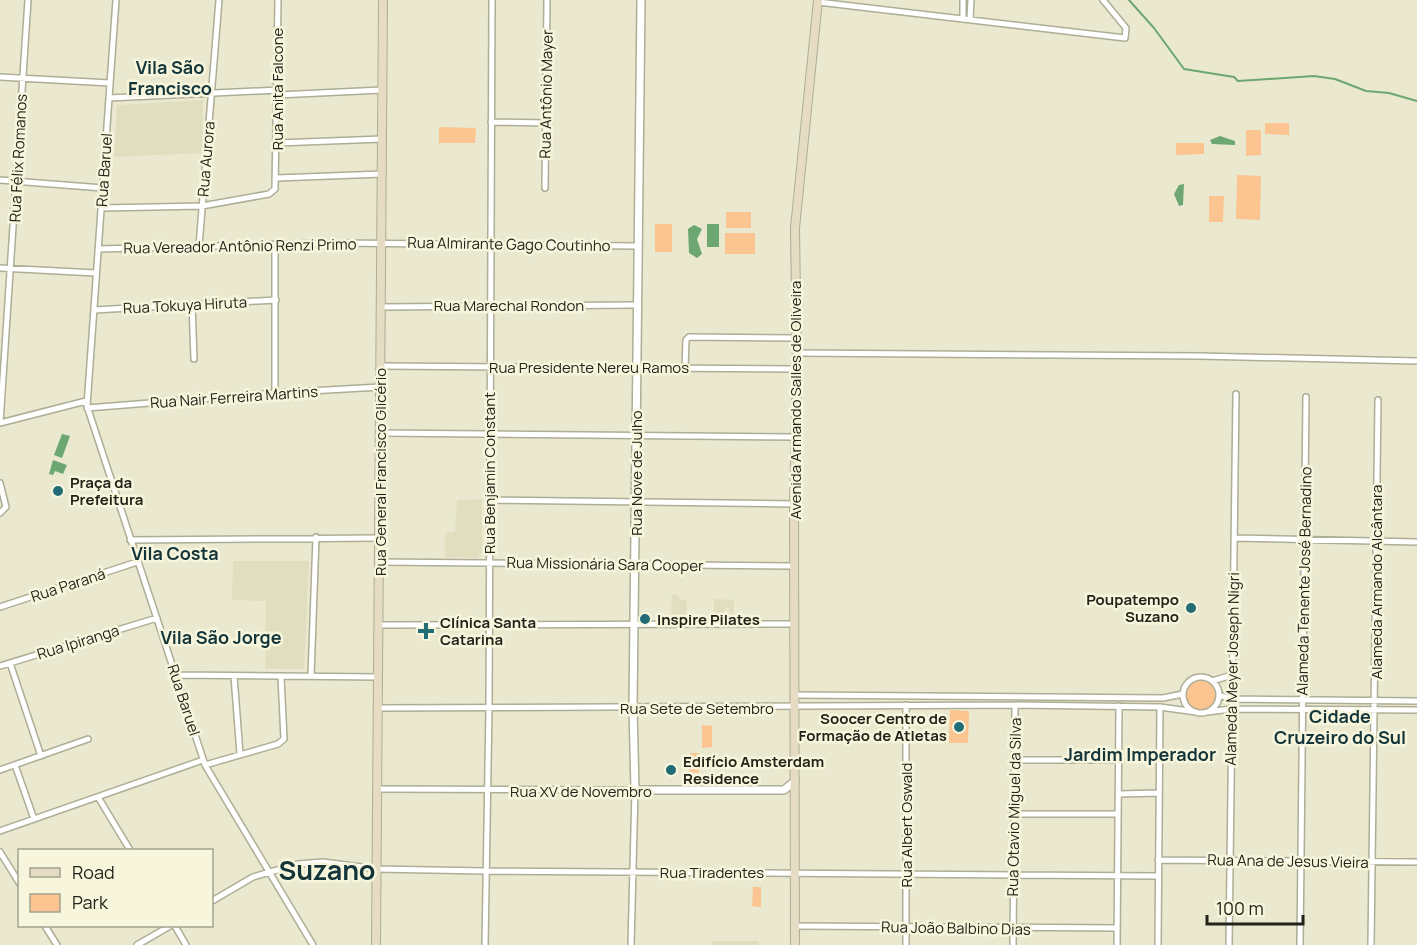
<svg xmlns="http://www.w3.org/2000/svg" width="1417" height="945" viewBox="0 0 1417 945" font-family="Manrope,sans-serif">
<style>
.built{fill:#e0debe}
.green{fill:#fbc491}
.water{fill:#6ca771}
.lines{fill:none;stroke-linecap:round;stroke-linejoin:round}
.stream{stroke:#6ca771;stroke-width:2}
.minor-casing{stroke:#aead95;stroke-width:8}
.tertiary-casing{stroke:#aead95;stroke-width:10}
.secondary-casing{stroke:#aead95;stroke-width:10}
.minor{stroke:#fff;stroke-width:5}
.tertiary{stroke:#fff;stroke-width:7}
.secondary{stroke:#e6dcc4;stroke-width:8}
.poi-dot{fill:#226c76;stroke:#f7f6dd;stroke-width:2}
.labels{text-anchor:middle;dominant-baseline:central;stroke-width:5;stroke-linejoin:round;paint-order:stroke}
.street-label{font-size:15px;fill:#23231a;stroke:#f7f6dd}
.poi-label{font-size:15px;font-weight:bold;fill:#23231a;stroke:#f7f6dd;text-anchor:start}
.quarter-label{font-size:18px;font-weight:bold;fill:#13353a;stroke:#f7f6dd}
.town-label{font-size:27px;font-weight:bold;fill:#13353a;stroke:#f7f6dd}
</style>
<rect width="100%" height="100%" fill="#eae9d0"/>
<!-- built -->
<path class="built" d="M203 100 202 153 114 157 117 105Z
M482 499V553L477 558 445 557V533L455 532 457 500Z
M233 561H309L304 669H265L266 601 232 600Z
M672 594 679 595V599L687 600 686 621 671 620Z
M714 599 734 600V617H728L729 608H725L724 618H714Z
M712 941H759V945H712Z"/>
<!-- green -->
<path class="green" d="M1265 123H1289V135L1265 134Z
M439 127 476 128 475 143H439Z
M1246 130H1261V155L1246 156Z
M1176 143H1204V154L1176 155Z
M1237 175 1261 176 1260 220 1236 219Z
M1209 196H1224L1223 222H1209Z
M726 212H751V228H726Z
M655 224H672V252H655Z
M725 233H755V254H725Z
M1186 695a15 15 0 1 1 30 0a15 15 0 1 1-30 0Z
M950 710 969 711 968 743H949Z
M702 725 712 726V747L702 748Z
M690 753H699V773L689 772Z
M753 887H761V907L752 906Z"/>
<!-- water -->
<path class="water" d="M1220 136 1235 141V145L1212 144 1210 140Z
M1184 184 1183 205 1179 206 1174 194 1179 185Z
M707 224H719V247H707Z
M694 225 702 229 697 239 702 254 697 258 689 253 688 229Z
M62 434 70 436 62 458 54 455Z
M53 460 67 465 63 474 55 471 53 475 49 474Z"/>
<g class="lines">
<!-- stream -->
<path class="stream" d="M1129 0 1154 28 1184 69 1234 77 1238 81 1314 76 1335 79 1366 91 1389 93 1417 101"/>
<defs>
<path id="minor" d="M116 0 87 406 205 765 313 945
M818 2 1125 38 1126 28 1103 0
M963 18V0
M970 19 971 0
M0 77 110 83
M277 95 382 90
M109 98 278 90
M491 122 546 123
M277 143 382 139
M277 178 382 174
M0 180 103 188
M545 188 547 0
M102 208 202 206 269 194 275 189 278 0
M199 246 219 0
M98 249 338 243 637 246
M0 268 96 273
M192 304 194 359
M381 307 637 305
M94 310 276 300
M797 353 1200 356 1417 361
M380 366 797 369
M685 368 686 340 689 337 797 338
M275 393V244
M87 408 275 393 380 387
M0 423 28 0
M0 423 86 401
M380 433 796 437
M0 483 6 507 0 513
M489 500 794 504
M1234 538 1417 542
M130 540 379 538
M379 562 795 566
M0 607 137 562
M379 625 794 624
M10 663 41 756
M0 666 157 618
M176 675 378 677
M234 676 240 754
M311 676 316 537
M1183 695a18 18 0 1 1 36 0a18 18 0 1 1-36 0Z
M1212 681 1232 675
M795 695 1163 698 1183 694
M1219 695 1231 699 1417 701
M378 708 1015 705 1160 707 1196 712
M1207 712 1231 709 1417 710
M1014 760H1118
M15 765 34 819
M205 765 278 744 284 739 281 677
M0 770 88 739
M378 789 635 790 631 945
M1118 794 1159 793
M98 797 130 850
M1013 814H1118
M0 831 203 760
M0 852 20 884
M1158 860 1417 862
M212 901 253 877 298 864 323 862 377 869 485 871 1157 876
M45 926 57 945
M175 926 186 945
M795 926 1117 928
M137 945 170 926
M485 945 489 708 492 0
M906 945V705
M1013 945 1015 705
M1117 945 1119 706
M1158 945 1160 707
M1229 945 1236 394
M1300 945 1306 397
M1371 945 1378 400"/>
<path id="tertiary" d="M641 0 633 708 635 790H784L795 781"/>
<path id="secondary" d="M376 945 383 0
M795 945 794 504 797 369 795 228 818 0"/>
</defs>
<!-- minor casing -->
<use href="#minor" class="minor-casing"/>
<!-- tertiary casing -->
<use href="#tertiary" class="tertiary-casing"/>
<!-- secondary casing -->
<use href="#secondary" class="secondary-casing"/>
<!-- minor -->
<use href="#minor" class="minor"/>
<!-- tertiary -->
<use href="#tertiary" class="tertiary"/>
<!-- secondary -->
<use href="#secondary" class="secondary"/>
</g>
<!-- markers -->
<g class="poi-dot">
<circle cx="58" cy="491" r="6"/>
<circle cx="1191" cy="608" r="6"/>
<circle cx="645" cy="619" r="6"/>
<path d="M423 622h6v6h6v6h-6v6h-6v-6h-6v-6h6z"/>
<circle cx="959" cy="727" r="6"/>
<circle cx="671" cy="770" r="6"/>
</g>
<g class="labels">
<!-- street labels -->
<g class="street-label">
<text transform="translate(277 89) rotate(-90)">Rua Anita Falcone</text>
<text transform="translate(546 94) rotate(-89)">Rua Antônio Mayer</text>
<text transform="translate(18 158) rotate(-87)">Rua Félix Romanos</text>
<text transform="translate(206 159) rotate(-85)">Rua Aurora</text>
<text transform="translate(104 170) rotate(-86)">Rua Baruel</text>
<text transform="translate(509 244) rotate(1)">Rua Almirante Gago Coutinho</text>
<text transform="translate(240 246) rotate(-1)">Rua Vereador Antônio Renzi Primo</text>
<text transform="translate(185 305) rotate(-3)">Rua Tokuya Hiruta</text>
<text x="509" y="305">Rua Marechal Rondon</text>
<text x="589" y="367">Rua Presidente Nereu Ramos</text>
<text transform="translate(234 397) rotate(-4)">Rua Nair Ferreira Martins</text>
<text transform="translate(795 400) rotate(-90)">Avenida Armando Salles de Oliveira</text>
<text transform="translate(380 472) rotate(-90)">Rua General Francisco Glicério</text>
<text transform="translate(489 473) rotate(-90)">Rua Benjamin Constant</text>
<text transform="translate(636 473) rotate(-90)">Rua Nove de Julho</text>
<text transform="translate(605 564) rotate(1)">Rua Missionária Sara Cooper</text>
<text transform="translate(1304 581) rotate(-89)">Alameda Tenente José Bernadino</text>
<text transform="translate(1376 582) rotate(-90)">Alameda Armando Alcântara</text>
<text transform="translate(68 585) rotate(-18)">Rua Paraná</text>
<text transform="translate(78 642) rotate(-17)">Rua Ipiranga</text>
<text transform="translate(1232 669) rotate(-89)">Alameda Meyer Joseph Nigri</text>
<text transform="translate(184 700) rotate(72)">Rua Baruel</text>
<text x="697" y="708">Rua Sete de Setembro</text>
<text x="581" y="791">Rua XV de Novembro</text>
<text transform="translate(1014 807) rotate(-89)">Rua Otavio Miguel da Silva</text>
<text transform="translate(906 825) rotate(-90)">Rua Albert Oswald</text>
<text transform="translate(1288 861) rotate(1)">Rua Ana de Jesus Vieira</text>
<text x="712" y="872">Rua Tiradentes</text>
<text transform="translate(956 928) rotate(1)">Rua João Balbino Dias</text>
</g>
<!-- poi labels -->
<g class="poi-label">
<text x="70" y="482">Praça da<tspan x="70" dy="17">Prefeitura</tspan></text>
<text x="1179" y="599" text-anchor="end">Poupatempo<tspan x="1179" dy="17">Suzano</tspan></text>
<text x="657" y="619">Inspire Pilates</text>
<text x="440" y="622">Clínica Santa<tspan x="440" dy="17">Catarina</tspan></text>
<text x="947" y="718" text-anchor="end">Soocer Centro de<tspan x="947" dy="17">Formação de Atletas</tspan></text>
<text x="683" y="761">Edifício Amsterdam<tspan x="683" dy="17">Residence</tspan></text>
</g>
<!-- quarter labels -->
<g class="quarter-label">
<text x="170" y="67">Vila São<tspan x="170" dy="21">Francisco</tspan></text>
<text x="175" y="553">Vila Costa</text>
<text x="221" y="637">Vila São Jorge</text>
<text x="1340" y="716">Cidade<tspan x="1340" dy="21">Cruzeiro do Sul</tspan></text>
<text x="1140" y="754">Jardim Imperador</text>
</g>
<!-- town labels -->
<g class="town-label">
<text x="327" y="869">Suzano</text>
</g>
</g>
<!-- legend -->
<rect x="18" y="849" width="195" height="78" fill="#f7f6dd" stroke="#a2a28f" stroke-width="1.5"/>
<rect x="30" y="868" width="30" height="9" fill="#e6dcc4" stroke="#a2a28f" stroke-width="1.5"/>
<text x="72" y="879" font-size="18" fill="#23231a">Road</text>
<rect x="30" y="894" width="30" height="18" fill="#fbc491" stroke="#a2a28f" stroke-width="1.5"/>
<text x="72" y="909" font-size="18" fill="#23231a">Park</text>
<!-- scale -->
<path d="M1207 915v9h96v-9" fill="none" stroke="#23231a" stroke-width="3"/>
<text x="1216" y="915" font-size="18" fill="#23231a" stroke="#f7f6dd" stroke-width="4.5" paint-order="stroke">100 m</text>
</svg>
